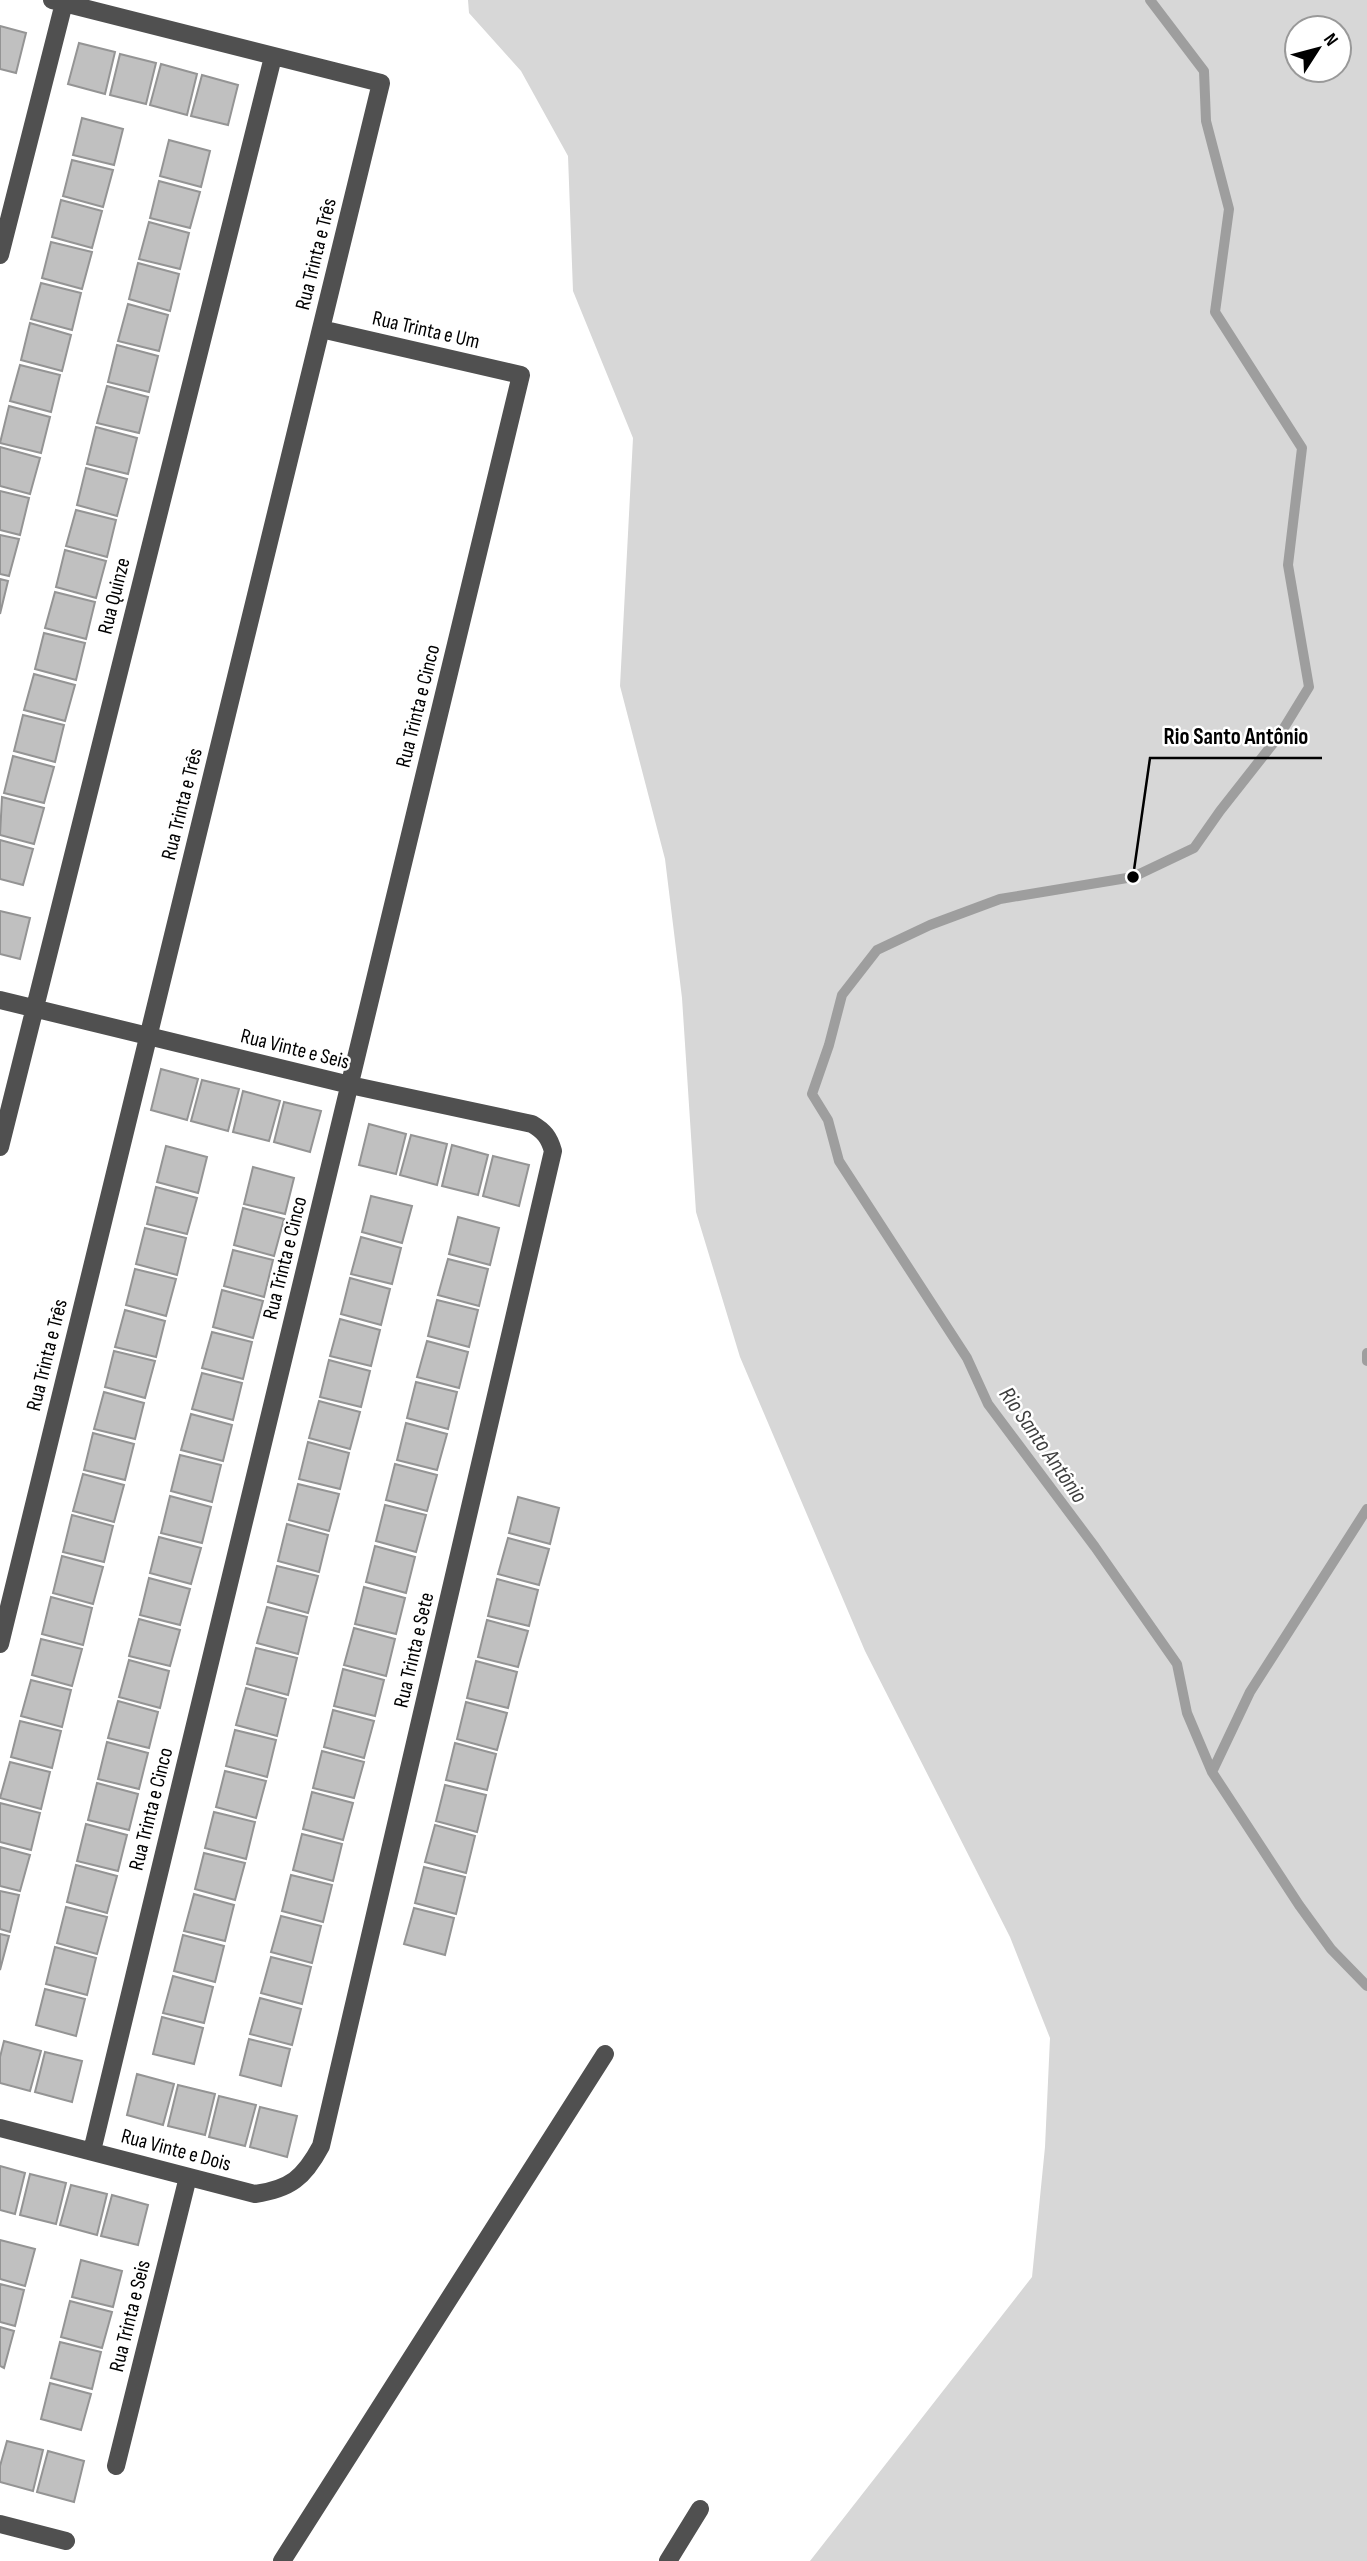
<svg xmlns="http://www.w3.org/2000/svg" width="1367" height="2561" viewBox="0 0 1367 2561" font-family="'Sofia Sans Condensed',sans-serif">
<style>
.green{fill:#d7d7d7;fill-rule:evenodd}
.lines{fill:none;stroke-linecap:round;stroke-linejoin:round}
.stream{stroke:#9e9e9e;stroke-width:10}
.building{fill:#c0c0c0;stroke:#949494;stroke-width:2}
.minor{stroke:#505050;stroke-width:18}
.labels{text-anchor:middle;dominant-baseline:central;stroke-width:5;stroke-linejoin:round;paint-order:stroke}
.street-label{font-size:21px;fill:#000;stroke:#fff}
.water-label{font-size:23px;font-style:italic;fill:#3f3f3f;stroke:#fff}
.leader{fill:none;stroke:#000;stroke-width:2.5}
.callout-dot{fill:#000;stroke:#fff;stroke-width:2.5}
.callout-label{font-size:23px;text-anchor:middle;font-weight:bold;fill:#000;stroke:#fff;stroke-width:5;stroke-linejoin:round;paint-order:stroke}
</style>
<rect width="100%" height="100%" fill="#fff"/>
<!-- green -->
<path class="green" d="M468 0H1367V2561H810L1032 2277 1045 2147 1050 2038 1010 1937 865 1651 740 1357 696 1212 682 998 665 859 620 686 633 438 573 291 568 156 521 71 469 13ZM1297 28H1339V70H1297Z"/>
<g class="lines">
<!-- stream -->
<path class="stream" d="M1150 0 1204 71 1206 121 1229 209 1215 312 1302 448 1288 565 1309 687 1279 736 1220 811 1194 848 1133 877 1000 899 930 925 877 950 842 995 829 1045 812 1094 828 1120 839 1161 967 1358 988 1404 1095 1547 1177 1664 1187 1713 1212 1772 1299 1905 1331 1949 1367 1986
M1367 1353V1361
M1212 1772 1250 1692 1367 1509"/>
</g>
<!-- building -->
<path class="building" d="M0 26 26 33 16 73 0 69Z
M79 43 115 52 105 94 68 84Z
M120 54 156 63 146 104 110 95Z
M161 64 197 74 187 115 150 105Z
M202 75 238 85 228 125 191 116Z
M82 118 123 129 114 165 73 155Z
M169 140 210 151 201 187 160 176Z
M72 160 113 170 103 207 63 196Z
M159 181 200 192 190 228 150 218Z
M61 200 102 211 92 248 52 237Z
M149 222 189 233 180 269 139 259Z
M51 242 92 252 82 289 42 278Z
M138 263 179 274 170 311 129 299Z
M41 283 81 293 72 330 31 319Z
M128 304 168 315 159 351 118 341Z
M30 323 71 335 62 371 21 360Z
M117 345 158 356 149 392 108 382Z
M20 365 60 375 51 412 10 401Z
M107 386 148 397 139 433 97 423Z
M9 406 50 417 41 453 0 443Z
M96 427 137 438 128 474 87 464Z
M0 447 40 458 30 494 0 486Z
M86 468 127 479 117 516 77 505Z
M0 491 29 498 20 535 0 530Z
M76 510 116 520 107 557 66 546Z
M0 535 19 539 9 576 0 574Z
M65 550 106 561 96 598 56 587Z
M0 579 8 581 0 614Z
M55 592 95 602 86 639 45 628Z
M44 633 85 643 76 680 35 669Z
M34 674 75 685 65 721 24 710Z
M23 715 64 725 55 762 14 751Z
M13 756 54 767 44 803 4 793Z
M2 797 44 808 34 844 0 835Z
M0 840 33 849 23 885 0 879Z
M0 911 30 918 20 959 0 954Z
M161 1069 198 1079 187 1120 151 1110Z
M202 1080 239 1089 228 1131 191 1121Z
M243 1091 280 1101 269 1141 233 1132Z
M284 1102 321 1111 310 1152 274 1142Z
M369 1124 406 1134 396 1174 359 1165Z
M411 1135 447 1144 437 1185 400 1175Z
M452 1145 488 1155 478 1195 442 1186Z
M166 1146 207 1157 198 1193 157 1182Z
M493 1156 529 1165 519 1206 483 1196Z
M253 1167 294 1178 285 1214 244 1204Z
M156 1187 197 1198 187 1234 147 1224Z
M371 1196 412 1206 402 1243 362 1232Z
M243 1208 284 1219 274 1256 234 1245Z
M458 1217 499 1228 490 1265 449 1254Z
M145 1228 186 1238 177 1275 136 1264Z
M361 1237 401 1248 392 1284 351 1274Z
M233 1250 273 1260 264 1297 224 1286Z
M448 1259 488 1269 479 1306 438 1295Z
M135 1269 176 1279 166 1316 126 1305Z
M350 1278 390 1289 381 1325 341 1314Z
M222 1290 263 1301 253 1338 213 1327Z
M437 1300 478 1310 469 1347 428 1336Z
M125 1310 165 1321 156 1357 115 1347Z
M340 1319 380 1330 371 1366 330 1356Z
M212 1332 252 1342 243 1379 202 1368Z
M427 1341 468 1352 459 1388 417 1377Z
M114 1351 155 1361 145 1398 105 1387Z
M329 1360 370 1371 361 1407 320 1397Z
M202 1373 242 1383 233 1420 192 1409Z
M416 1382 457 1392 448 1429 407 1418Z
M104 1392 144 1403 135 1439 94 1429Z
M319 1401 360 1412 350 1449 309 1438Z
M191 1414 232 1425 223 1461 181 1450Z
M406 1423 447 1434 437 1470 397 1460Z
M93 1433 134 1444 125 1480 84 1470Z
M308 1442 349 1453 340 1489 299 1479Z
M180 1455 221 1465 212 1502 171 1491Z
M395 1464 437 1475 427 1511 386 1500Z
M83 1474 124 1485 114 1522 73 1511Z
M298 1484 339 1494 329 1531 289 1520Z
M170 1496 211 1507 202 1543 161 1533Z
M518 1497 559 1508 550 1544 509 1533Z
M385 1505 426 1515 416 1552 376 1541Z
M72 1515 113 1526 104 1562 63 1552Z
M287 1524 328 1535 319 1572 278 1561Z
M159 1537 201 1548 191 1584 150 1573Z
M508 1538 549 1549 539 1585 498 1574Z
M375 1546 415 1557 406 1593 366 1582Z
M62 1556 103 1567 93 1604 53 1593Z
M277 1566 318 1576 308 1613 268 1602Z
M149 1578 190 1589 180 1625 140 1615Z
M497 1579 538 1590 529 1626 488 1616Z
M364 1587 405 1598 396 1634 355 1624Z
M51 1597 92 1608 83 1645 42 1634Z
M267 1607 307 1617 298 1654 257 1643Z
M139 1619 180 1630 170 1666 129 1656Z
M487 1620 528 1631 518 1667 478 1657Z
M354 1628 395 1639 386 1676 344 1665Z
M41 1639 82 1649 72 1686 32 1675Z
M256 1648 297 1658 288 1695 247 1684Z
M129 1660 169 1671 160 1708 119 1697Z
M476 1661 517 1672 508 1708 467 1698Z
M343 1669 384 1680 375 1716 334 1706Z
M31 1680 71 1690 62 1727 21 1716Z
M246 1688 286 1699 277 1736 236 1725Z
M118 1701 158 1712 149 1748 108 1738Z
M466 1702 507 1713 497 1750 457 1739Z
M333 1710 374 1721 364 1758 324 1747Z
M20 1721 61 1731 52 1768 11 1757Z
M235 1730 276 1740 267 1777 226 1766Z
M107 1742 148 1753 139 1789 98 1779Z
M455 1743 496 1754 487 1790 446 1780Z
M322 1751 364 1762 354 1798 313 1788Z
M10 1762 50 1772 41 1809 0 1798Z
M225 1771 266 1781 256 1818 216 1807Z
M97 1783 138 1794 129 1830 88 1820Z
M445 1785 486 1795 477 1832 436 1821Z
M312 1792 353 1803 343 1840 303 1829Z
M0 1803 40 1813 31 1850 0 1842Z
M214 1812 255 1822 246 1859 205 1848Z
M86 1824 127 1835 118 1871 77 1861Z
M435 1825 475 1836 466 1873 425 1862Z
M302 1834 342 1844 333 1881 293 1870Z
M0 1847 30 1855 20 1891 0 1886Z
M204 1853 245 1863 235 1900 195 1889Z
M76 1865 117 1876 107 1913 67 1902Z
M424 1867 465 1877 456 1914 415 1903Z
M291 1875 332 1885 323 1922 282 1911Z
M0 1891 19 1895 10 1932 0 1929Z
M194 1894 234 1905 225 1941 184 1931Z
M66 1907 107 1917 97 1954 57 1943Z
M414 1908 454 1918 445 1955 404 1944Z
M281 1916 321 1926 312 1963 271 1952Z
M0 1934 9 1936 0 1970Z
M183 1935 224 1946 215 1982 174 1971Z
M55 1947 96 1958 87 1995 46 1984Z
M271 1957 311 1967 302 2004 261 1993Z
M173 1976 213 1987 204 2023 163 2013Z
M45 1989 85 1999 76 2036 36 2025Z
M260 1998 301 2009 292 2045 250 2034Z
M162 2017 203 2028 194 2064 153 2054Z
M249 2039 290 2049 281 2086 240 2075Z
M4 2041 41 2051 30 2091 0 2083V2057Z
M45 2052 82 2061 72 2102 35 2092Z
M137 2074 174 2084 163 2125 127 2115Z
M178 2085 215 2094 205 2135 168 2126Z
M219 2096 256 2105 245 2146 209 2137Z
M260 2107 297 2116 287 2157 250 2147Z
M0 2166 25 2173 15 2214 0 2210Z
M30 2174 66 2183 56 2224 20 2215Z
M71 2185 107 2194 97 2235 60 2225Z
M112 2195 148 2205 138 2245 101 2236Z
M0 2240 35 2249 25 2286 0 2279Z
M81 2260 122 2271 113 2307 72 2297Z
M0 2284 24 2290 15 2326 0 2322Z
M70 2301 112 2312 102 2348 61 2337Z
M0 2327 14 2331 4 2368 0 2366Z
M60 2342 101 2352 92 2389 51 2378Z
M50 2383 91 2394 81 2430 41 2419Z
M7 2441 43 2450 33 2491 0 2482V2466Z
M48 2451 84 2461 74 2502 37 2492Z"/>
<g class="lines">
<!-- minor -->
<path class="minor" d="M0 255 64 3
M0 1000 350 1085 532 1124C544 1131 549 1137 553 1151L321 2146C304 2178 290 2189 255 2194L0 2128
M0 1147 273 57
M0 1644 381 83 52 0
M92 2151 521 375 321 329
M116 2466 188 2177
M0 2524 66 2541
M282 2561 605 2054
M668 2561 700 2509"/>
</g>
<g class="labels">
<!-- street labels -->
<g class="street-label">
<text transform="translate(316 254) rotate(-76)">Rua Trinta e Três</text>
<text transform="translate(426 330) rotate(13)">Rua Trinta e Um</text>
<text transform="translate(114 596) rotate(-76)">Rua Quinze</text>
<text transform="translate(418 706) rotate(-76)">Rua Trinta e Cinco</text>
<text transform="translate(182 804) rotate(-76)">Rua Trinta e Três</text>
<text transform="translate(295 1049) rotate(14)">Rua Vinte e Seis</text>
<text transform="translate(285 1258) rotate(-76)">Rua Trinta e Cinco</text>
<text transform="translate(47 1355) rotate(-76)">Rua Trinta e Três</text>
<text transform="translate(414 1650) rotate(-77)">Rua Trinta e Sete</text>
<text transform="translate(151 1809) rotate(-76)">Rua Trinta e Cinco</text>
<text transform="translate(176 2150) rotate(15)">Rua Vinte e Dois</text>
<text transform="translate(130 2316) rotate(-76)">Rua Trinta e Seis</text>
</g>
<!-- water labels -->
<g class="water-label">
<text transform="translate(1043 1445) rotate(55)">Rio Santo Antônio</text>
</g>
</g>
<!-- callouts -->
<path class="leader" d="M1133 877L1150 758H1322"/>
<circle class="callout-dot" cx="1133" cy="877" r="7"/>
<g class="callout-label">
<text x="1236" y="744">Rio Santo Antônio</text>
</g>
<!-- north arrow -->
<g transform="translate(1318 49) rotate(54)"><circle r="33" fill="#ffffff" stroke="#999999" stroke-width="2"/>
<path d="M0-5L12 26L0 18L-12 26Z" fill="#000000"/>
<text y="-10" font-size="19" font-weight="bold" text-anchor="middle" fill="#000000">N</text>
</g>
</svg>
